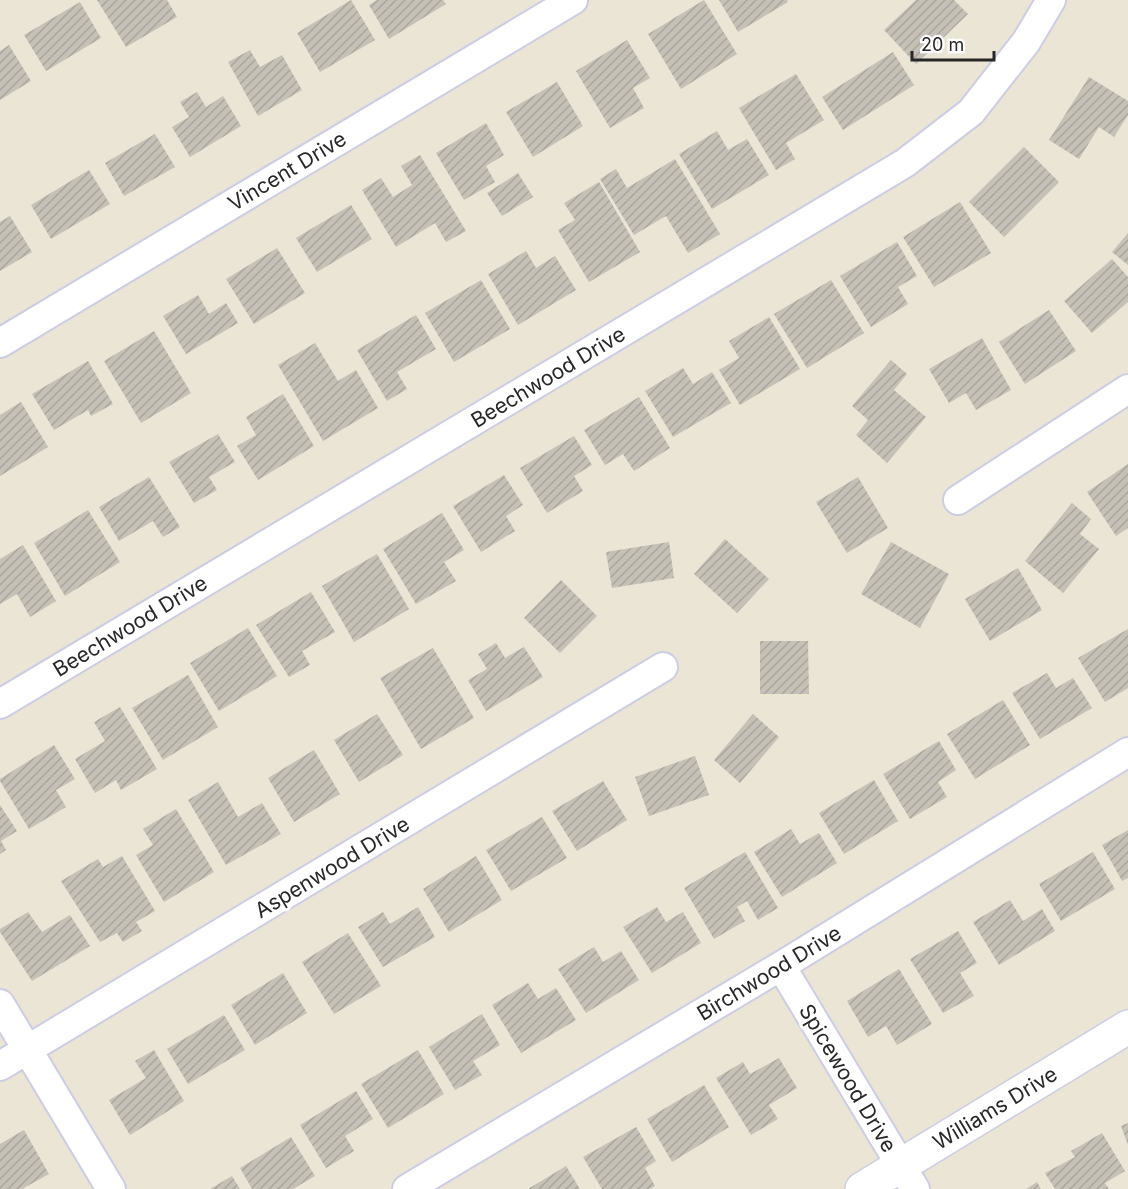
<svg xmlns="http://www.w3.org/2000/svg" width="1128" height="1189" viewBox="0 0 1128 1189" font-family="Inter,sans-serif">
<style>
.building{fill:url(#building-hatch)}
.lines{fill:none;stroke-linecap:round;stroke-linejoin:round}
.street-casing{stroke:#cccde2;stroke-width:32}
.secondary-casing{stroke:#cccde2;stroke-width:36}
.street{stroke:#fff;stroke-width:28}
.secondary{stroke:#fff;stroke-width:33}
.labels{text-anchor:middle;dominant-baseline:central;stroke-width:6;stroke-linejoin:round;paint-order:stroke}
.street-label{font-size:21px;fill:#272727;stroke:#fff}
</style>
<defs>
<pattern id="building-hatch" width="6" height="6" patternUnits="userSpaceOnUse" patternTransform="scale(1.5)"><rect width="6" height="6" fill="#c6c1b7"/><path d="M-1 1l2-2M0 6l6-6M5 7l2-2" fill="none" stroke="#aaa69d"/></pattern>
</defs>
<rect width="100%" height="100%" fill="#ebe5d6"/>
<!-- building -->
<path class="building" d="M97 0H167L177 17 126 47Z
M351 0 375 40 320 72 297 33Z
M377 0H443L446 4 389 39 369 5Z
M704 0 737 54 681 89 648 34Z
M719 0H787L788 2 738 32Z
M916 0H954L968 14 916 64 884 30Z
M80 2 101 38 46 71 24 35Z
M627 40 650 78 633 88 644 108 610 128 576 71Z
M9 45 31 81 0 100V51Z
M250 50 260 67 282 55 302 90 258 116 228 62Z
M893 52 914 85 843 130 822 97Z
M796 74 824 120 786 143 795 159 776 170 739 108Z
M1089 77 1128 101V115L1114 137 1099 127 1079 159 1049 140Z
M557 82 583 126 533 157 506 112Z
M197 92 206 107 223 96 241 126 190 157 172 127 189 117 180 102Z
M486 123 504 155 486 166 495 182 464 200 436 153Z
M717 131 728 150 747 139 769 175 712 209 679 154Z
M155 134 175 167 124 196 105 163Z
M1024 147 1059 182 1004 237 969 202Z
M420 155 466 231 446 242 435 223 396 247 362 190 381 178 393 197 412 185 401 166Z
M675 159 720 234 688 253 666 216 634 235 600 179 616 169 627 188Z
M89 170 110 204 51 239 31 205Z
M518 173 533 197 502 216 487 193Z
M599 182 640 252 589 282 558 230 575 220 564 203Z
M960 202 991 253 934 287 903 237Z
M351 205 372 239 317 272 296 238Z
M10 216 32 252 0 271V222Z
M1128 233V265L1112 252Z
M897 242 917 276 898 287 908 304 871 327 840 276Z
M277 248 305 293 254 324 226 279Z
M526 251 536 268 555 256 576 290 518 325 488 274Z
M1112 259 1128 277V302L1092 333 1064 301Z
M481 280 510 329 454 362 425 313Z
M831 280 864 333 807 368 774 314Z
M198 295 209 314 226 303 238 323 186 354 163 316Z
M1049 310 1076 351 1025 384 999 342Z
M416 315 436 349 397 372 407 389 387 401 357 350Z
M769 317 800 369 740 405 719 370 739 358 729 341Z
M154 331 191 393 141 423 104 361Z
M982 338 1011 390 976 410 966 393 949 403 929 369Z
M315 343 338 381 356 370 378 408 323 441 278 365Z
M891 360 907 374 894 390 926 417 887 463 856 435 868 420 852 406Z
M88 361 113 404 91 416 88 410 54 430 32 394Z
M683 368 693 384 712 372 731 403 673 437 645 391Z
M283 394 314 446 258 480 237 446 256 435 246 417Z
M639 397 670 448 634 471 623 454 605 465 584 430Z
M21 402 48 447 0 476V415Z
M218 434 235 462 209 477 217 490 194 503 169 462Z
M574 436 592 465 574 476 583 491 547 513 520 468Z
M1128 464V528L1116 536 1087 492Z
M504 475 523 505 506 516 515 531 481 552 453 506Z
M149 477 180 527 163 537 153 521 119 541 99 507Z
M858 477 888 528 847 553 816 502Z
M1072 503 1091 519 1080 534 1099 549 1063 593 1025 561Z
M88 510 120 562 65 596 34 543Z
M442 513 464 550 444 562 456 581 416 604 383 549Z
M725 539 769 579 737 613 694 574Z
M669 542 674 578 612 588 606 552Z
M891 542 949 574 920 628 861 594Z
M23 545 56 601 30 617 17 594 0 604V559Z
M377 554 409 609 354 642 322 586Z
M1018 568 1042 610 990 641 965 599Z
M561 580 597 616 560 653 524 618Z
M311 592 335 632 302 651 310 665 289 677 256 625Z
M248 628 277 676 219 711 190 663Z
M1128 629V688L1105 702 1078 658Z
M760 641H808L809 694H760Z
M496 643 505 658 524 647 543 677 486 711 468 680 487 669 478 654Z
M433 648 474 718 421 749 380 678Z
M1047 673 1056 688 1073 678 1092 708 1040 739 1012 693Z
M188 675 218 727 163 760 132 708Z
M1003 700 1030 745 975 779 947 734Z
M120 707 157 769 121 790 116 780 95 793 75 759 105 741 94 722Z
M377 714 403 755 359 782 334 740Z
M753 714 779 737 740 783 714 760Z
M939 741 956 770 938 782 947 797 910 819 883 774Z
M54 745 75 779 56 790 66 807 29 829 0 781V779Z
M314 750 340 794 294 822 268 778Z
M695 756 709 795 649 816 635 777Z
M874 780 898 821 844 854 819 813Z
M603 781 627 820 577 851 552 811Z
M218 782 238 817 262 803 281 834 226 865 188 800Z
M0 805 17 831 1 841 6 850 0 854Z
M176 809 214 872 164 902 136 855 153 845 143 829Z
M542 817 567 858 511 891 486 850Z
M791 829 800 844 819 833 837 863 782 897 754 852Z
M1128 830V878L1122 881 1102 845Z
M745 852 778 908 758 920 747 901 737 907 745 921 714 939 684 888Z
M1093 852 1115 889 1061 921 1039 884Z
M122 856 155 911 136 922 142 931 123 942 117 933 100 942 61 881 98 859 103 867Z
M476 856 502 900 449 932 423 889Z
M1010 900 1023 921 1042 909 1055 931 999 965 973 922Z
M418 907 435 937 383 967 358 927 383 912 390 924Z
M657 907 666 922 683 912 701 943 652 973 623 927Z
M28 912 42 932 70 915 90 946 32 981 0 932V929Z
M958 931 977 963 960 973 974 996 943 1013 910 959Z
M348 933 381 986 334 1014 302 962Z
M594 947 603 962 621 951 639 980 586 1013 558 969Z
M899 969 932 1024 897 1045 886 1026 868 1037 847 1001Z
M283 973 307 1013 255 1045 231 1005Z
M528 983 538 999 556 988 576 1020 521 1053 492 1005Z
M482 1014 500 1045 473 1061 482 1075 455 1090 429 1047Z
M224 1015 245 1050 188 1084 167 1049Z
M154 1050 184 1101 130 1135 109 1100 146 1078 135 1061Z
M418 1050 444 1094 388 1128 361 1084Z
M779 1058 797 1088 769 1105 778 1119 751 1135 716 1078 743 1062 750 1074Z
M704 1085 729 1127 672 1162 647 1119Z
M356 1091 373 1119 345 1136 354 1151 326 1168 300 1125Z
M1128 1123V1145L1121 1126Z
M636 1127 656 1161 645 1168 655 1186 650 1189H602L583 1157Z
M24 1130 49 1174 22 1189H0V1144Z
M1102 1133 1125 1171 1105 1183 1109 1189H1055L1045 1173 1075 1157 1071 1151Z
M291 1137 315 1176 293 1189H252L240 1168Z
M566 1166 580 1189H528Z
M232 1176 240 1189H210Z
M1037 1182 1041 1189H1026Z"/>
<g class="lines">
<defs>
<path id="street" d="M0 343 573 0
M958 500 1128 389
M0 704 905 163 971 112 1026 42 1051 0
M781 966 915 1189
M0 1004 111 1189
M0 1066 663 667
M407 1189 781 966 1128 752"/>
<path id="secondary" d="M862 1189 1128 1027"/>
</defs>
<!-- street casing -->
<use href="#street" class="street-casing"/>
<!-- secondary casing -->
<use href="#secondary" class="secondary-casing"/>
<!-- street -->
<use href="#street" class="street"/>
<!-- secondary -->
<use href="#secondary" class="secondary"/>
</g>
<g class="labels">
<!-- street labels -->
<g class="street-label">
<text transform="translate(287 171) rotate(-31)">Vincent Drive</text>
<text transform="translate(548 377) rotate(-31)">Beechwood Drive</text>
<text transform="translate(130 626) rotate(-31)">Beechwood Drive</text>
<text transform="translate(332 867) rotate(-31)">Aspenwood Drive</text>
<text transform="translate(769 973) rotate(-31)">Birchwood Drive</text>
<text transform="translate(848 1078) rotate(59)">Spicewood Drive</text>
<text transform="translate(995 1108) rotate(-31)">Williams Drive</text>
</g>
</g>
<!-- scale -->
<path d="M912 51v9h82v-9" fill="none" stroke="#272727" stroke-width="3"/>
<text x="921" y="51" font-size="18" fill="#272727" stroke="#ffffff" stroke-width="4.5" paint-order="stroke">20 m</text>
</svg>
